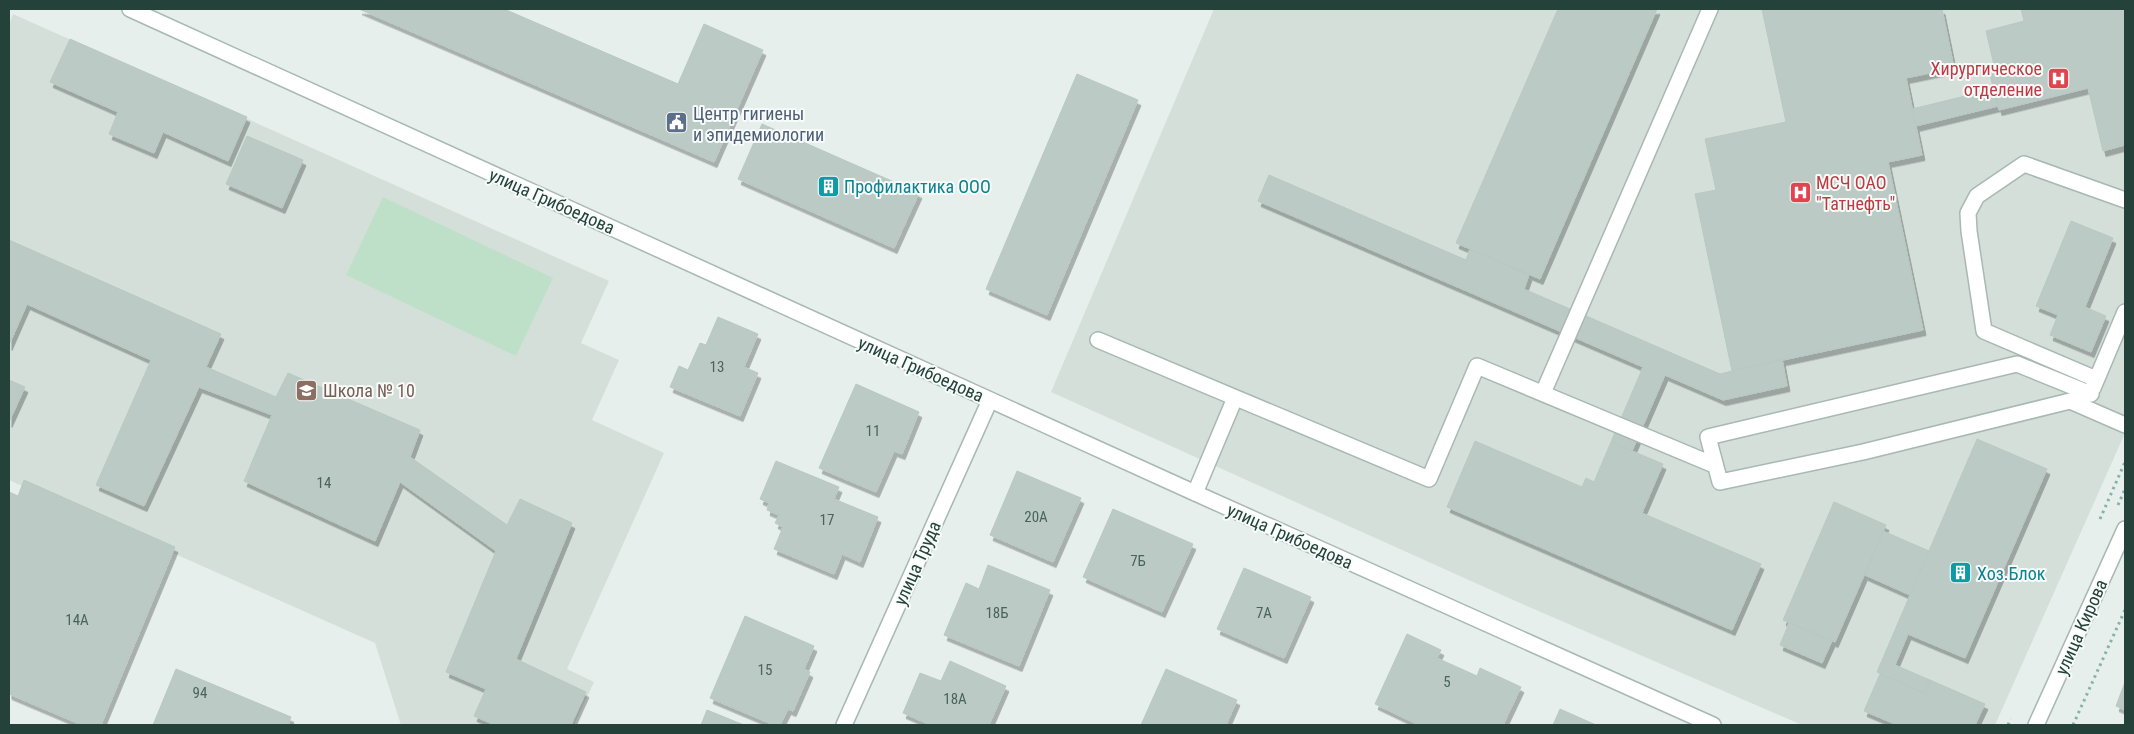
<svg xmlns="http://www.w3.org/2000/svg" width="2134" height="734" viewBox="0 0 2134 734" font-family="'Roboto Condensed',sans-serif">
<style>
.built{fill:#d4dfda}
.green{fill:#bfe0c8}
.building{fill:#bbcac4;stroke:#b8c9c2;filter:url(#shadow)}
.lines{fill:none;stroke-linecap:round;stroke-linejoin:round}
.minor-casing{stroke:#a8b8b2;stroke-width:18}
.path{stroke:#86b3a5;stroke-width:3;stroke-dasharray:2.5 4;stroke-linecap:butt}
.minor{stroke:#fff;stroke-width:15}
.labels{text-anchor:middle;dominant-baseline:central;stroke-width:4;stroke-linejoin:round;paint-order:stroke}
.number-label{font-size:15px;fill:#4a645c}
.health-label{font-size:18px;fill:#be3a42;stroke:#f7fbf9;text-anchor:end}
.service-label{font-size:18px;fill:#4e5e75;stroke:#f7fbf9;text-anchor:start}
.culture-label{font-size:18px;fill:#0d838f;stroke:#f7fbf9;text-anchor:start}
.street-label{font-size:18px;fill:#24423a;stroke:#f7fbf9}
.education-label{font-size:18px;fill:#785e54;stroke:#f7fbf9;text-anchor:start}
</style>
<defs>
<filter id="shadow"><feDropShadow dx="3" dy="5.5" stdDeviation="0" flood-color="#0004"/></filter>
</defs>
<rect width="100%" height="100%" fill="#e6efeb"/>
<!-- built -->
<path class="built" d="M1214 9H2125V433L1995 725H1802L1511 599 1051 392Z
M13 14 609 281 581 343 619 360 592 420 664 453 567 669 594 682 574 725H401L375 643 9 480V25Z"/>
<!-- green -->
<path class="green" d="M383 197 553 278 516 356 346 275Z"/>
<!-- building -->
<path class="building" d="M359 9H504L678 84 704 24 763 50 714 162Z
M1558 9H1657L1540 279 1456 243Z
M1762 9H1942L1954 68 1906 78 1922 155 1888 162 1923 330 1732 371 1695 194 1716 190 1705 139 1786 122Z
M2021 9H2125V145L2103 151 2088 88 1999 110 1988 67 1994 65 1986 31 2024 21Z
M70 39 247 117 228 161 163 132 154 153 109 134 118 112 50 82Z
M1077 74 1138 100 1047 315 986 289Z
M1994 89 1998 106 1916 126 1912 109Z
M762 124 919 193 894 248 738 179Z
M247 136 303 160 282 208 226 184Z
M1269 175 1466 260 1470 249 1529 275 1524 289 1720 374 1782 359 1787 386 1723 400 1665 375 1632 451 1611 442 1643 367 1258 201Z
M2071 221 2113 238 2085 307 2106 316 2091 352 2050 335 2058 315 2036 306Z
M9 240 221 334 206 367 276 397 288 373 420 430 410 457 507 525 520 499 572 523 516 659 586 692 571 725H495L474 716 486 689 446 672 496 551 400 482 375 541 244 481 272 415 199 387 144 506 96 485 151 360 27 304 9 345Z
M718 317 758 334 744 367 758 373 740 416 670 387 679 366 688 370 700 343 706 345Z
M9 380 25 387 9 422Z
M856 384 919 412 902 454 894 451 876 492 819 468Z
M1977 439 2047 469 1965 658 1908 634 1895 665 1930 680 1925 693 1877 672Z
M1475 441 1582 487 1586 478 1594 482 1611 442 1663 464 1642 513 1761 564 1732 630 1447 507Z
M776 461 839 487 834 499 878 517 860 562 842 554 834 574 774 549 783 527 775 523 779 515 767 510 769 503 760 499Z
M1017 471 1081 498 1053 562 990 535Z
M24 480 175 547 101 725H82L9 694V492L18 496Z
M1834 502 1886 525 1835 642 1783 620Z
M1113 509 1193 544 1162 612 1083 577Z
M1883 531 1929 551 1910 595 1865 575Z
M988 565 1050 590 1019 666 944 635 966 583 979 589Z
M1244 568 1311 597 1284 658 1217 629Z
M745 616 814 646 804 669 810 672 793 711 788 709 780 725H774L710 698Z
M1789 623 1832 641 1822 663 1780 645Z
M1407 634 1441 650 1437 658 1477 676 1480 668 1521 687 1503 725H1419L1375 704Z
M950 661 1006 686 989 725H931L903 713 920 673 941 681Z
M176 669 291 717 288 725H153Z
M1166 669 1237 700 1226 725H1141Z
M1880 674 1925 693 1930 680 1985 704 1975 725H1894L1895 724 1864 711Z
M2125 682V710L2116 706Z
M1560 709 1596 725H1553Z
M707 710 744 725H701Z"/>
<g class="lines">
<defs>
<path id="minor" d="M130 9 1195 493 1713 725
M1098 340 1429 479 1477 366 1714 465
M2096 379 1984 331 1969 231 1968 213 1977 196 2024 164 2125 200
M2093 388 2125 312
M1543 393 1710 9
M2091 394 2017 364 1708 437 1720 482 1863 452 2070 401 2125 425
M1195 493 1235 398
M844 725 990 400
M2036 725 2125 529"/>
</defs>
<!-- minor casing -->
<use href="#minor" class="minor-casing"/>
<!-- path -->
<path class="path" d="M2118 505 2125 489
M2100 519 2125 462
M2008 725 2011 719
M2073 725 2125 610"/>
<!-- minor -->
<use href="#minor" class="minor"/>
</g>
<!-- icons -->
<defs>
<symbol id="hospital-square" viewBox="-11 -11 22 22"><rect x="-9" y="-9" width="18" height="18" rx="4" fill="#e0444e" stroke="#f7fbf9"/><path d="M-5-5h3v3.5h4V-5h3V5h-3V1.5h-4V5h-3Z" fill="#fff"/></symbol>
<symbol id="civic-square" viewBox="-11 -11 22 22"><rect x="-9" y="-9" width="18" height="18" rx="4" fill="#5c6f8a" stroke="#f7fbf9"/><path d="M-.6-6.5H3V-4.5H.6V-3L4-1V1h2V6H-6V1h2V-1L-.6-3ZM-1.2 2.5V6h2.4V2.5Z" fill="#fff"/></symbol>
<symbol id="building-square" viewBox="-11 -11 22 22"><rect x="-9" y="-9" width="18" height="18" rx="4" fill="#0f9aa8" stroke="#f7fbf9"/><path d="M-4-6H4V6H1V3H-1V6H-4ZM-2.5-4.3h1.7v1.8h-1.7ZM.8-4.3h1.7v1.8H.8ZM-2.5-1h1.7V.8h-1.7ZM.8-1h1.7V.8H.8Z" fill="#fff"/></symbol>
<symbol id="school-square" viewBox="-11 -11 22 22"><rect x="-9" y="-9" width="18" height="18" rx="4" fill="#8d6e63" stroke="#f7fbf9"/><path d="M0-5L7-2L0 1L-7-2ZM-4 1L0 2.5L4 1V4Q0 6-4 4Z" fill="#fff"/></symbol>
</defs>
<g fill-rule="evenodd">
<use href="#hospital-square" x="2046" y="66" width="25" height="25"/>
<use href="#civic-square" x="664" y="110" width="25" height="25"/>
<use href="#building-square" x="816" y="174" width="25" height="25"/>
<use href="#hospital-square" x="1788" y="180" width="25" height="25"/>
<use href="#school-square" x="294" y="378" width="25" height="25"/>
<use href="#building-square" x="1948" y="560" width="25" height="25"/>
</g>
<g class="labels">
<!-- number labels -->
<g class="number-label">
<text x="717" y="367">13</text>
<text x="873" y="431">11</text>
<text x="324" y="483">14</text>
<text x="1036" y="517">20А</text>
<text x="827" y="520">17</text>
<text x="1138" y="561">7Б</text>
<text x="997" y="613">18Б</text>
<text x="1264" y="613">7А</text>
<text x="77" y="620">14А</text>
<text x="765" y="670">15</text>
<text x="1447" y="682">5</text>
<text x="200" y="693">94</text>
<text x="955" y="699">18А</text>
</g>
<!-- health labels -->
<g class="health-label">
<text x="2042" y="68">Хирургическое<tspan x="2042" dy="21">отделение</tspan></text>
<text x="1816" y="182" text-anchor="start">МСЧ ОАО<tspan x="1816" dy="21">"Татнефть"</tspan></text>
</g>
<!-- service labels -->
<g class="service-label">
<text x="693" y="113">Центр гигиены<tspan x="693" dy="21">и эпидемиологии</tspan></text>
</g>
<!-- culture labels -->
<g class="culture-label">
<text x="844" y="186">Профилактика ООО</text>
<text x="1977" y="573">Хоз.Блок</text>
</g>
<!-- street labels -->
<g class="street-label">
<text transform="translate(552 201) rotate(24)">улица Грибоедова</text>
<text transform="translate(921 369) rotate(24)">улица Грибоедова</text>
<text transform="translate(1290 536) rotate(24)">улица Грибоедова</text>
<text transform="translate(917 563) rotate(-66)">улица Труда</text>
<text transform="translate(2081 627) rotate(-66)">улица Кирова</text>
</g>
<!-- education labels -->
<g class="education-label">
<text x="323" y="390">Школа № 10</text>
</g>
</g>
<!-- border -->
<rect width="2134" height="734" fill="none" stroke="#24423a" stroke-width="20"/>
</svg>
